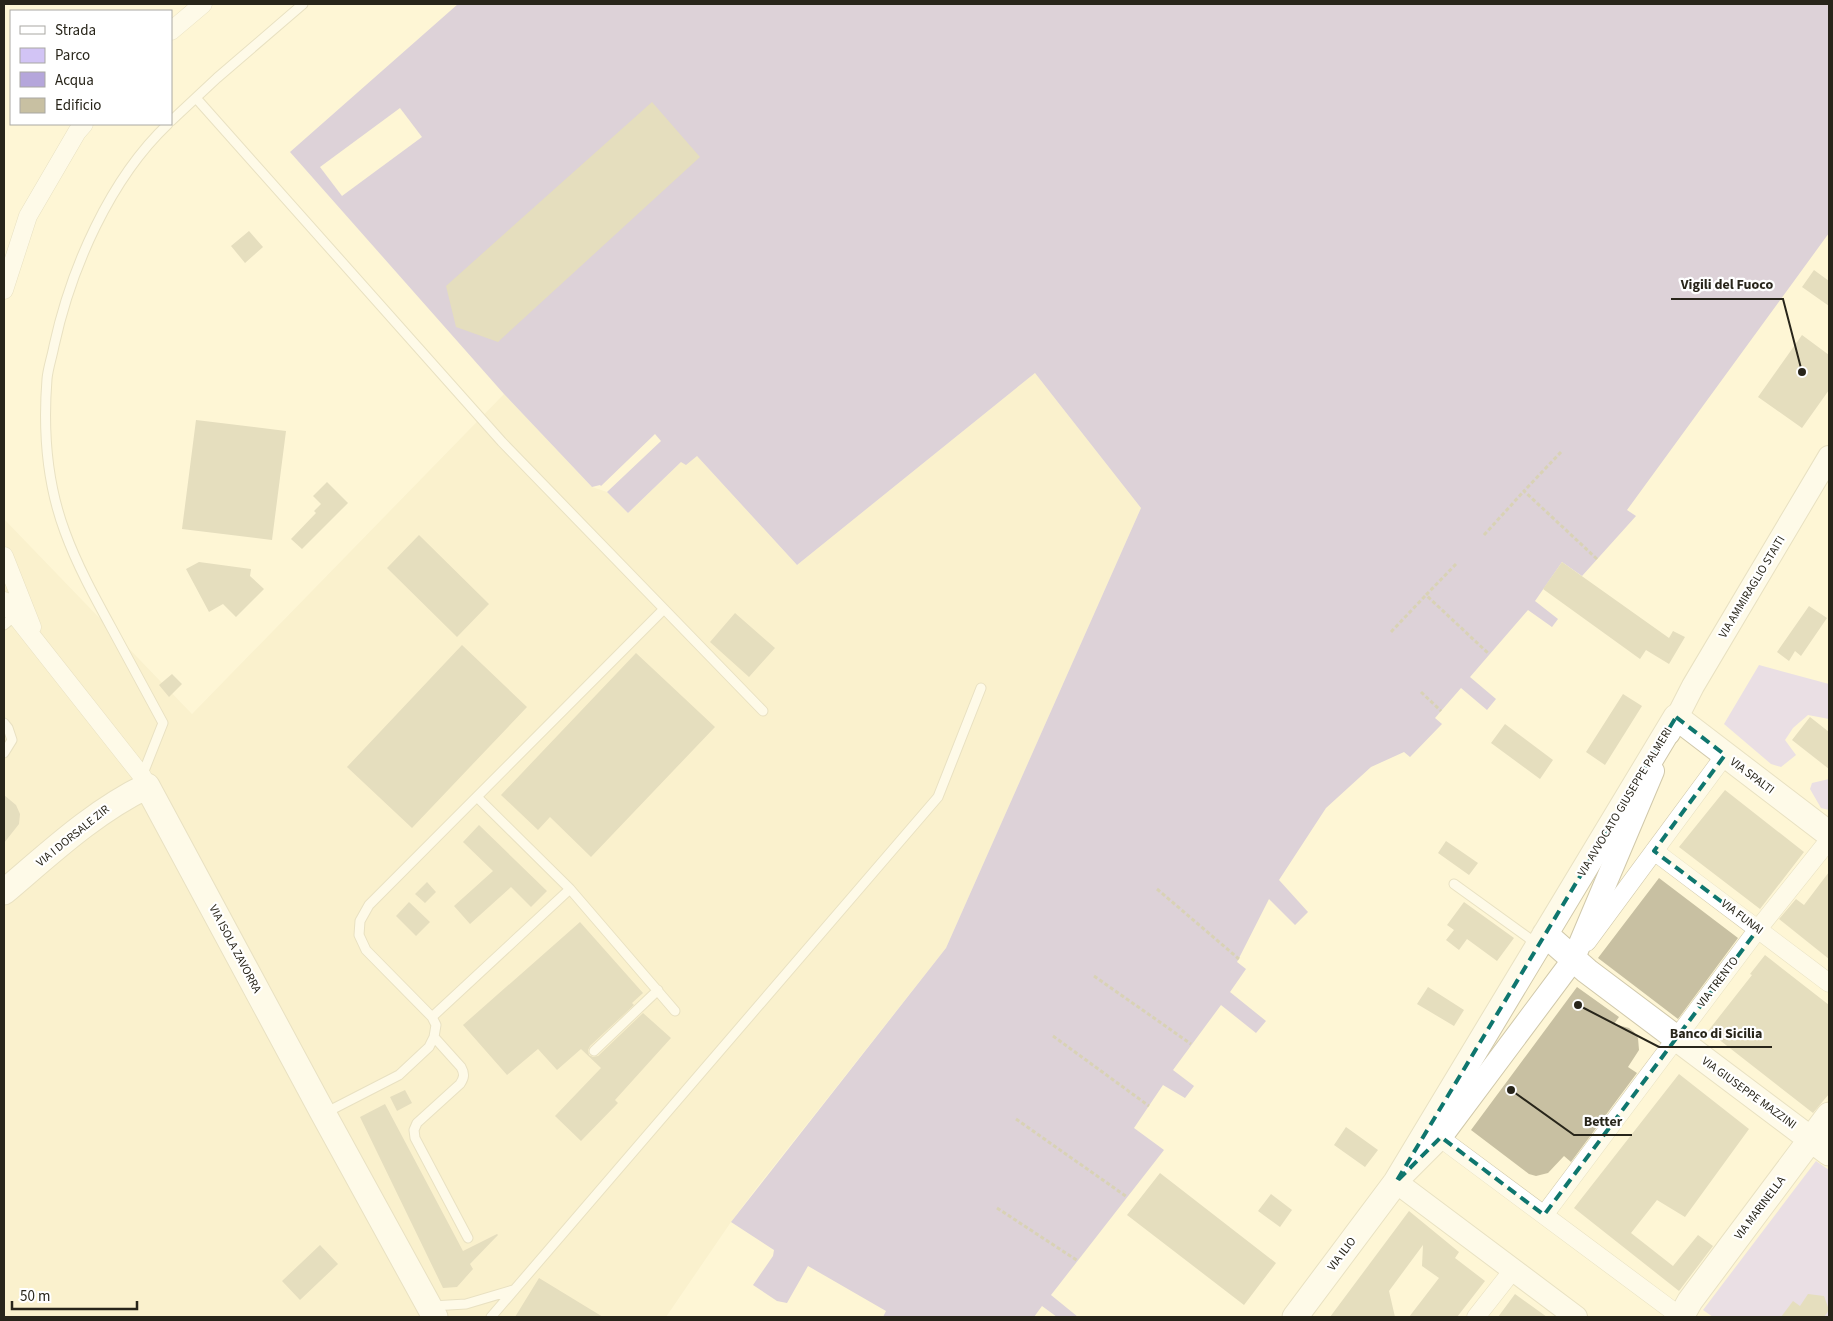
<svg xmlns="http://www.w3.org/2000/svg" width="1833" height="1321" viewBox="0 0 1833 1321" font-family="'Source Sans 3',sans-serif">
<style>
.built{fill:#f6ebc4}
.green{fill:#d2c4f5}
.water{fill:#b5a6db}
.pier{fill:#fef6d6}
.building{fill:#c8c0a2}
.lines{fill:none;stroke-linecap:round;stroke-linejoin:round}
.service-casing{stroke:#d0c8aa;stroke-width:11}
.minor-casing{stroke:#d0c8aa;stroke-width:19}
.tertiary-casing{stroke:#d0c8aa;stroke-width:24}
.secondary-casing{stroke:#d0c8aa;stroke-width:27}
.path{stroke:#ada78f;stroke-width:3;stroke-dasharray:4 2.5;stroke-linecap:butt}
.service{stroke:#fff;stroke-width:9}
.minor{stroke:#fff;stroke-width:18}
.tertiary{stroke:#fff;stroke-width:22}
.secondary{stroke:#fff;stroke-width:25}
.marked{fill:none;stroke:#0f766e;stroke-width:4;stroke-dasharray:10 6;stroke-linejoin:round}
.labels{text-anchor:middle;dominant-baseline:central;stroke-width:4.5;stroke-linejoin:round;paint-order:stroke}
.street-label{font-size:12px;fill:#28251a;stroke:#fff}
.leader{fill:none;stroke:#28251a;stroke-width:2}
.callout-dot{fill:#28251a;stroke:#fff;stroke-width:2}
.callout-label{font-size:14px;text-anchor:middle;font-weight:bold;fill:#28251a;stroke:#fff;stroke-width:4.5;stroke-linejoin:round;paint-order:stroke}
</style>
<rect width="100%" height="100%" fill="#fef6d6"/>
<!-- built -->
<path class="built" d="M1035 373 1141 508 946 948 758 1186 731 1222 666 1317H4V519L192 714 504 394 592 487 607 492 628 513 682 461 697 456 797 565Z"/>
<!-- green -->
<path class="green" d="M1759 665 1829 684V719L1808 715 1793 728 1785 740 1796 755 1781 767 1771 764 1724 724Z
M1829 779V810L1821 808 1810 789 1812 783Z
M1816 1161 1829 1170V1317H1713L1703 1310Z"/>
<!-- water -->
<path class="water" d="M458 4H1829V233L1627 510 1636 516 1582 576 1562 562 1535 601 1558 619 1552 627 1528 610 1470 677 1496 699 1487 710 1461 688 1435 718 1442 724 1410 757 1404 752 1371 767 1326 808 1279 880 1308 912 1295 925 1269 899 1237 962 1246 969 1230 992 1266 1021 1256 1033 1221 1005 1173 1070 1194 1086 1185 1098 1163 1085 1134 1128 1164 1150 1051 1295 1078 1317H1057L1042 1306 1034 1317H883L886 1311 808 1266 787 1303 777 1301 753 1285 773 1256 774 1250 731 1222 946 948 1141 508 1035 373 797 565 697 456 686 465 681 462 628 513 607 492 661 441 655 434 601 486 600 485 592 487 504 394 290 152Z"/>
<!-- pier -->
<path class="pier" d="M400 108 422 137 342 196 320 167Z"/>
<!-- building -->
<path class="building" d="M652 102 700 157 498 342 456 327 446 286Z
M249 231 263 247 245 263 231 246Z
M1814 270 1829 281V306L1802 287Z
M1802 335 1829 355V390L1802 428 1758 397Z
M196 420 286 431 272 540 182 529Z
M327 482 348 503 302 549 291 539 316 513 314 511 321 504 313 496Z
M419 535 489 604 457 637 387 568Z
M199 562 251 569 250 576 264 589 236 617 223 604 209 612 186 569Z
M1562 562 1669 638 1673 631 1685 637 1669 664 1646 650 1640 659 1543 589Z
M1809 606 1827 618 1801 656 1795 651 1789 661 1777 652Z
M735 613 775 648 749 677 710 642Z
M462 645 527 707 412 828 347 767Z
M636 653 715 727 591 857 550 817 538 830 501 795Z
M172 674 182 684 169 697 159 685Z
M1623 694 1642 706 1605 765 1586 752Z
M1810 717 1829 732V769L1792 740Z
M1505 724 1553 760 1540 779 1491 743Z
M1725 790 1804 852 1760 909 1679 847Z
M4 795 16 805 20 814 19 824 4 843Z
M479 825 547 891 531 907 511 887 470 924 454 906 493 871 463 842Z
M1446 841 1478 863 1469 875 1438 853Z
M1829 872V959L1779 919 1796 899 1804 905Z
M1659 878 1738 938 1678 1019 1598 958Z
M427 882 436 892 425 903 415 894Z
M409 902 430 922 416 936 396 916Z
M1464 902 1514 938 1497 961 1467 939 1459 950 1446 940 1454 930 1447 925Z
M580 922 643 993 632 1003 634 1005 590 1046 588 1050 589 1055 593 1057 598 1056 643 1013 671 1038 615 1100 618 1103 581 1141 555 1116 601 1068 581 1049 557 1070 538 1049 507 1075 463 1025Z
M1765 955 1829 1005V1094L1813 1113 1708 1031 1752 975 1750 974Z
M1428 987 1464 1010 1454 1026 1417 1004Z
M1577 987 1619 1017 1614 1024 1629 1028 1634 1032 1638 1038 1639 1050 1628 1067 1637 1073 1571 1162 1564 1156 1548 1173 1536 1176 1529 1174 1471 1130Z
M1679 1074 1749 1129 1685 1217 1657 1200 1631 1233 1673 1266 1698 1235 1713 1246 1679 1291 1574 1208Z
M405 1090 412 1103 397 1111 390 1097Z
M385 1104 463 1251 497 1234 498 1235 470 1264 473 1269 457 1287 443 1288 360 1117Z
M1346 1127 1378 1150 1365 1167 1334 1145Z
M1160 1173 1276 1263 1244 1305 1127 1215Z
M1271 1194 1292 1210 1280 1227 1258 1211Z
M1409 1211 1459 1252 1455 1258 1485 1281 1457 1317H1409L1439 1278 1422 1266 1423 1245 1389 1291 1395 1317H1330Z
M320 1245 338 1264 300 1300 282 1281Z
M539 1278 603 1317H515Z
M1515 1294 1547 1317H1498Z
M1808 1294 1824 1296 1829 1310 1824 1317H1781L1793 1301 1800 1306Z"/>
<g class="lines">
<defs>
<path id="service" d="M196 98 502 442 763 711
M171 121 217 78 303 4
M4 625 16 615
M4 723 8 728 12 740 4 753
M142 776 163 723C146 691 128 659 111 627 94 596 77 565 65 532 47 484 43 430 47 379 48 368 52 357 54 346 71 268 110 179 168 124
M477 797 570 889 675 1011
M1454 884 1537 944
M432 1017 570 889
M434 1037 461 1067C465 1074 464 1078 460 1084L417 1123 414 1130 415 1138 468 1238
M594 1051 658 990
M325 1113 399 1075 429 1047 434 1037 436 1025 432 1017 366 950 359 935 360 921 369 905 664 609
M432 1306 466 1304 513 1290
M491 1317 938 797 981 688"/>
<path id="minor" d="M171 31 203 4
M4 290 28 216 77 132 84 124
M4 556 32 627
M4 601 142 776 147 786
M1654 851 1829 983
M1587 942 1725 755
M1431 1131 1681 1317
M1544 1215 1758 929 1829 840
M1476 1317 1513 1270"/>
<path id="tertiary" d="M1669 733 1693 686 1829 457
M1576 1317 1396 1182 1441 1137 1573 960 1653 771"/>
<path id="secondary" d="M4 892C49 854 93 812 147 786L323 1113 435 1317
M1545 934 1587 971 1829 1153
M1295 1317 1396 1182 1676 717 1829 834
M1681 1317 1690 1301 1829 1115"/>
</defs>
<!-- service casing -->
<use href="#service" class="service-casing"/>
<!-- minor casing -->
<use href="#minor" class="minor-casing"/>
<!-- tertiary casing -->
<use href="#tertiary" class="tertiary-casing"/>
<!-- secondary casing -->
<use href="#secondary" class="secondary-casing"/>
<!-- path -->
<path class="path" d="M1561 452 1524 491 1597 559
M1484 535 1524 491
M1456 564 1426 595 1489 654
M1391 632 1426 595
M1421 692 1441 711
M1157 889 1239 959
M1094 976 1191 1044
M1053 1036 1149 1106
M1016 1119 1127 1197
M997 1208 1078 1261"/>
<!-- service -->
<use href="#service" class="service"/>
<!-- minor -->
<use href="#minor" class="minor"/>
<!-- tertiary -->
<use href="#tertiary" class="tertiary"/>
<!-- secondary -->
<use href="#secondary" class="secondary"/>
</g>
<!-- marked area -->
<path d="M0 0H1833V1321H0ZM1676 717 1725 755 1654 851 1758 929 1544 1215 1441 1137 1396 1182Z" fill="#fef6d6" fill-opacity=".55" fill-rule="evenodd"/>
<path class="marked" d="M1676 717 1725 755 1654 851 1758 929 1544 1215 1441 1137 1396 1182Z"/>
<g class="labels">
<!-- street labels -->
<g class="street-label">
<text transform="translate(1752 587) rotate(-59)">VIA AMMIRAGLIO STAITI</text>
<text transform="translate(1752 776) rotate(37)">VIA SPALTI</text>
<text transform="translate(1625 802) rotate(-59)">VIA AVVOCATO GIUSEPPE PALMERI</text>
<text transform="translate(73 836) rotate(-39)">VIA I DORSALE ZIR</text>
<text transform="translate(1742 917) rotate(37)">VIA FUNAI</text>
<text transform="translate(235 949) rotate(62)">VIA ISOLA ZAVORRA</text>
<text transform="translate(1718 982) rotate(-53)">VIA TRENTO</text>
<text transform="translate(1749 1093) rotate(36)">VIA GIUSEPPE MAZZINI</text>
<text transform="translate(1760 1208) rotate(-53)">VIA MARINELLA</text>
<text transform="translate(1342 1254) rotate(-53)">VIA ILIO</text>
</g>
</g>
<!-- callouts -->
<path class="leader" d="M1802 372L1783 299H1671M1578 1005L1659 1047H1772M1511 1090L1574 1135H1632"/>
<g class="callout-dot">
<circle cx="1802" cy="372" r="5"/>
<circle cx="1578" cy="1005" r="5"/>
<circle cx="1511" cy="1090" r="5"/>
</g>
<g class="callout-label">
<text x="1727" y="289">Vigili del Fuoco</text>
<text x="1716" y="1038">Banco di Sicilia</text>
<text x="1603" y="1126">Better</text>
</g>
<!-- border -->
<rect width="1833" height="1321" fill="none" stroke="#28251a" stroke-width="10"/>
<!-- legend -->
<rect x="10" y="10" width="162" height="115" fill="#ffffff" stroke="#a9a8a3"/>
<rect x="20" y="26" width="25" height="8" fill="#ffffff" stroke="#a9a8a3"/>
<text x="55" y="35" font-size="15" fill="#28251a">Strada</text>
<rect x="20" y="48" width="25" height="15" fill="#d2c4f5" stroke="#a9a8a3"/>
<text x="55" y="60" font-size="15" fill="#28251a">Parco</text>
<rect x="20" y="72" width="25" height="15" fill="#b5a6db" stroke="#a9a8a3"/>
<text x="55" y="85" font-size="15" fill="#28251a">Acqua</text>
<rect x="20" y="98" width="25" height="15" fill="#c8c0a2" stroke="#a9a8a3"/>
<text x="55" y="110" font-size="15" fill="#28251a">Edificio</text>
<!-- scale -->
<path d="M12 1301v8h125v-8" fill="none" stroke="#28251a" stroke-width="2.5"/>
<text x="20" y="1301" font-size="15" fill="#28251a" stroke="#ffffff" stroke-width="4" paint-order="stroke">50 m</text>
</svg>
